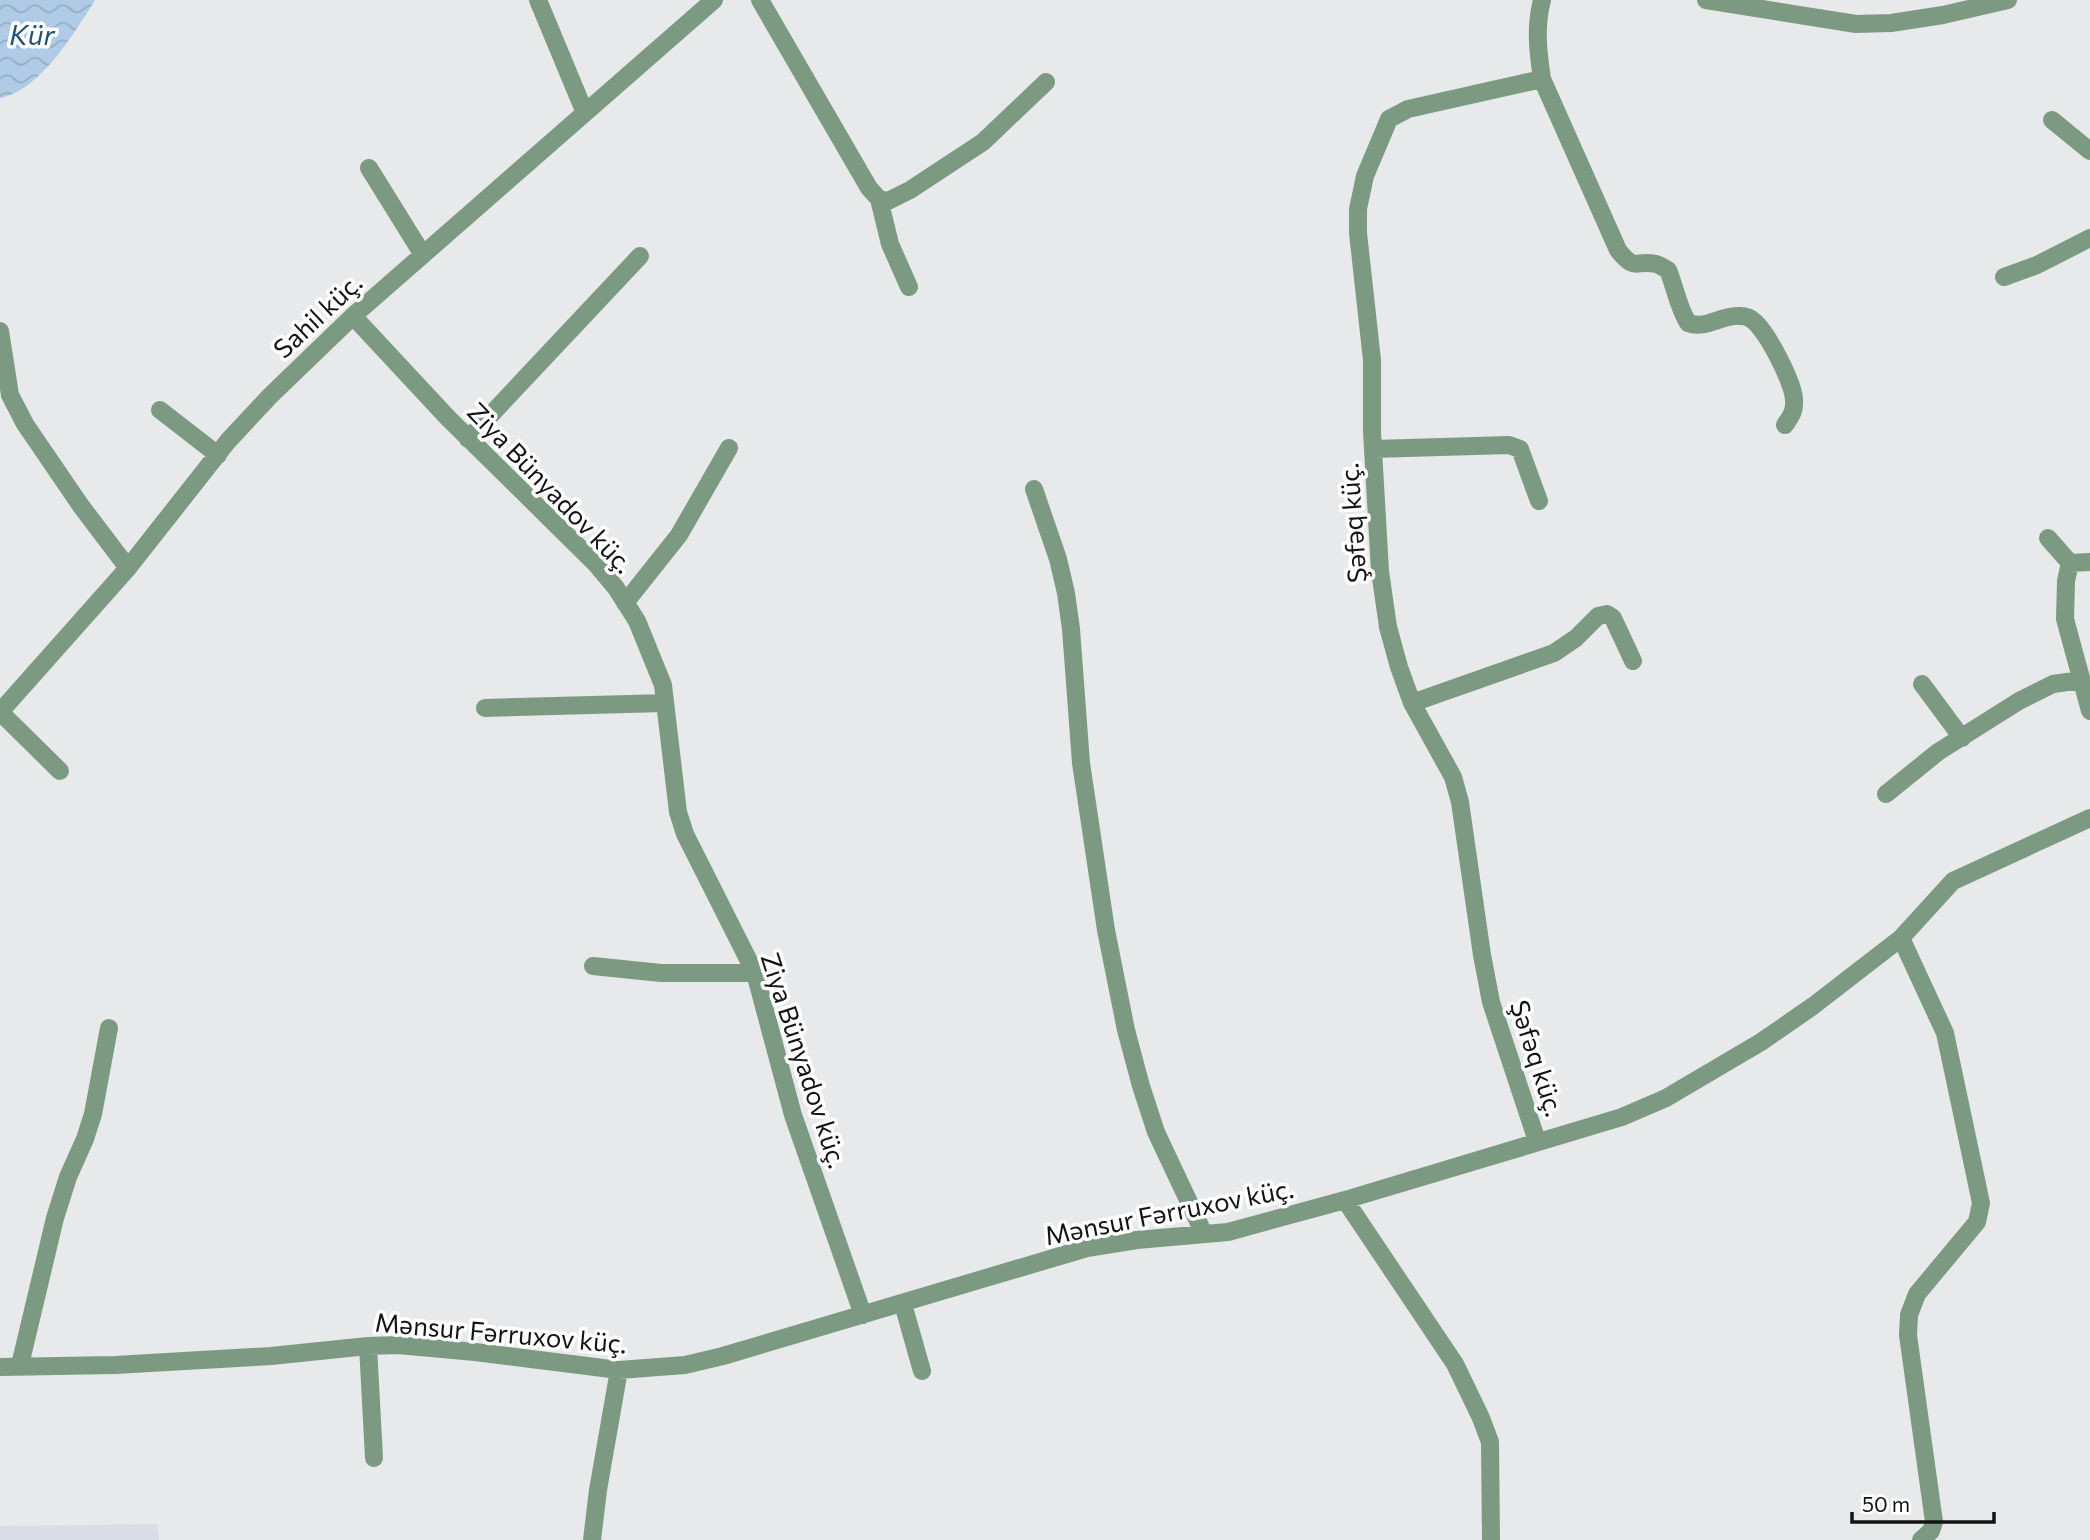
<svg xmlns="http://www.w3.org/2000/svg" width="2090" height="1540" viewBox="0 0 2090 1540" font-family="Commissioner,sans-serif">
<style>
.built{fill:#d9dee6}
.water{fill:url(#water-waves)}
.lines{fill:none;stroke-linecap:round;stroke-linejoin:round}
.street{stroke:#7c9a82;stroke-width:18}
.labels{text-anchor:middle;dominant-baseline:central;stroke-width:7;stroke-linejoin:round;paint-order:stroke}
.street-label{font-size:26px;fill:#121313;stroke:#fff}
.water-label{font-size:28px;font-style:italic;fill:#255175;stroke:#fff}
</style>
<defs>
<pattern id="water-waves" width="16" height="10" patternUnits="userSpaceOnUse" patternTransform="scale(1.75)"><rect width="16" height="10" fill="#afcbe5"/><path d="M0 5q4-4 8 0t8 0" fill="none" stroke="#96adc4"/></pattern>
</defs>
<rect width="100%" height="100%" fill="#e8e9eb"/>
<!-- built -->
<path class="built" d="M157 1524 159 1540H0V1526Z"/>
<!-- water -->
<path class="water" d="M0 0H95C75 32 40 91 0 98Z"/>
<g class="lines">
<!-- street -->
<path class="street" d="M538 0 585 113
M760 0 869 188 879 199 888 201 910 190 983 142 1046 82
M1706 0 1856 24 1891 23 1943 15 2008 0
M1542 79 1618 250C1636 273 1635 259 1656 264 1660 265 1664 268 1668 270 1675 287 1678 307 1688 323 1706 330 1722 314 1741 316 1744 316 1748 317 1751 319 1766 328 1794 384 1794 400 1795 411 1791 416 1785 425
M2052 120 2090 151
M369 168 423 255
M879 199 890 244 909 287
M2004 277 2037 265 2090 238
M353 316 448 418 595 563 616 588 637 621 663 685 678 812 685 834 755 973 793 1115 863 1315
M0 331 10 395 25 424 81 506 128 568
M160 410 218 455
M468 439 640 256
M1373 449 1509 445 1520 449 1539 501
M1034 489 1058 559 1066 593 1071 629 1081 763 1106 930 1126 1030 1141 1086 1156 1132 1204 1234
M2048 538 2070 563 2066 581 2065 619 2090 711
M2070 563 2090 562
M625 603 679 535 729 448
M1922 684 1962 738
M1412 703 1554 653 1576 638 1598 616 1607 614 1613 618 1633 661
M485 708 665 703
M60 771 0 712 128 568 228 441 270 396 353 316 714 0
M1886 794 1938 752 2019 701 2053 684 2081 680
M1901 938 1945 1033 1981 1203 1977 1222 1917 1294 1909 1315 1908 1335 1934 1522 1931 1531 1921 1540
M593 966 661 973H755
M1537 1141 1491 1002 1482 955 1460 802 1453 777 1412 703 1399 667 1388 627 1380 571 1372 432V360L1358 233V209L1365 176 1389 119 1408 109 1542 79C1538 52 1535 27 1542 0
M1345 1200 1455 1364 1481 1418 1490 1442 1491 1540
M903 1304 922 1371
M368 1346 374 1458
M20 1365 55 1218 68 1177 85 1139 93 1114 109 1028
M0 1367 115 1365 271 1356 368 1346 398 1345 475 1352 619 1370 685 1365 723 1356 1087 1248 1137 1240 1228 1232 1345 1200 1622 1117 1666 1098 1761 1042 1813 1006 1901 938 1953 881 2090 818
M592 1540 598 1490 619 1370"/>
</g>
<g class="labels">
<!-- street labels -->
<g class="street-label">
<text transform="translate(317 315) rotate(-43)">Sahil küç.</text>
<text transform="translate(551 487) rotate(46)">Ziya Bünyadov küç.</text>
<text transform="translate(1352 523) rotate(-94)">Şəfəq küç.</text>
<text transform="translate(1538 1058) rotate(72)">Şəfəq küç.</text>
<text transform="translate(805 1060) rotate(72)">Ziya Bünyadov küç.</text>
<text transform="translate(1169 1211) rotate(-11)">Mənsur Fərruxov küç.</text>
<text transform="translate(501 1332) rotate(5)">Mənsur Fərruxov küç.</text>
</g>
<!-- water labels -->
<g class="water-label">
<text x="32" y="34">Kür</text>
</g>
</g>
<!-- scale -->
<path d="M1852 1512v10h142v-10" fill="none" stroke="#121313" stroke-width="3.5"/>
<text x="1862" y="1512" font-size="21" fill="#121313" stroke="#ffffff" stroke-width="5" paint-order="stroke">50 m</text>
</svg>
